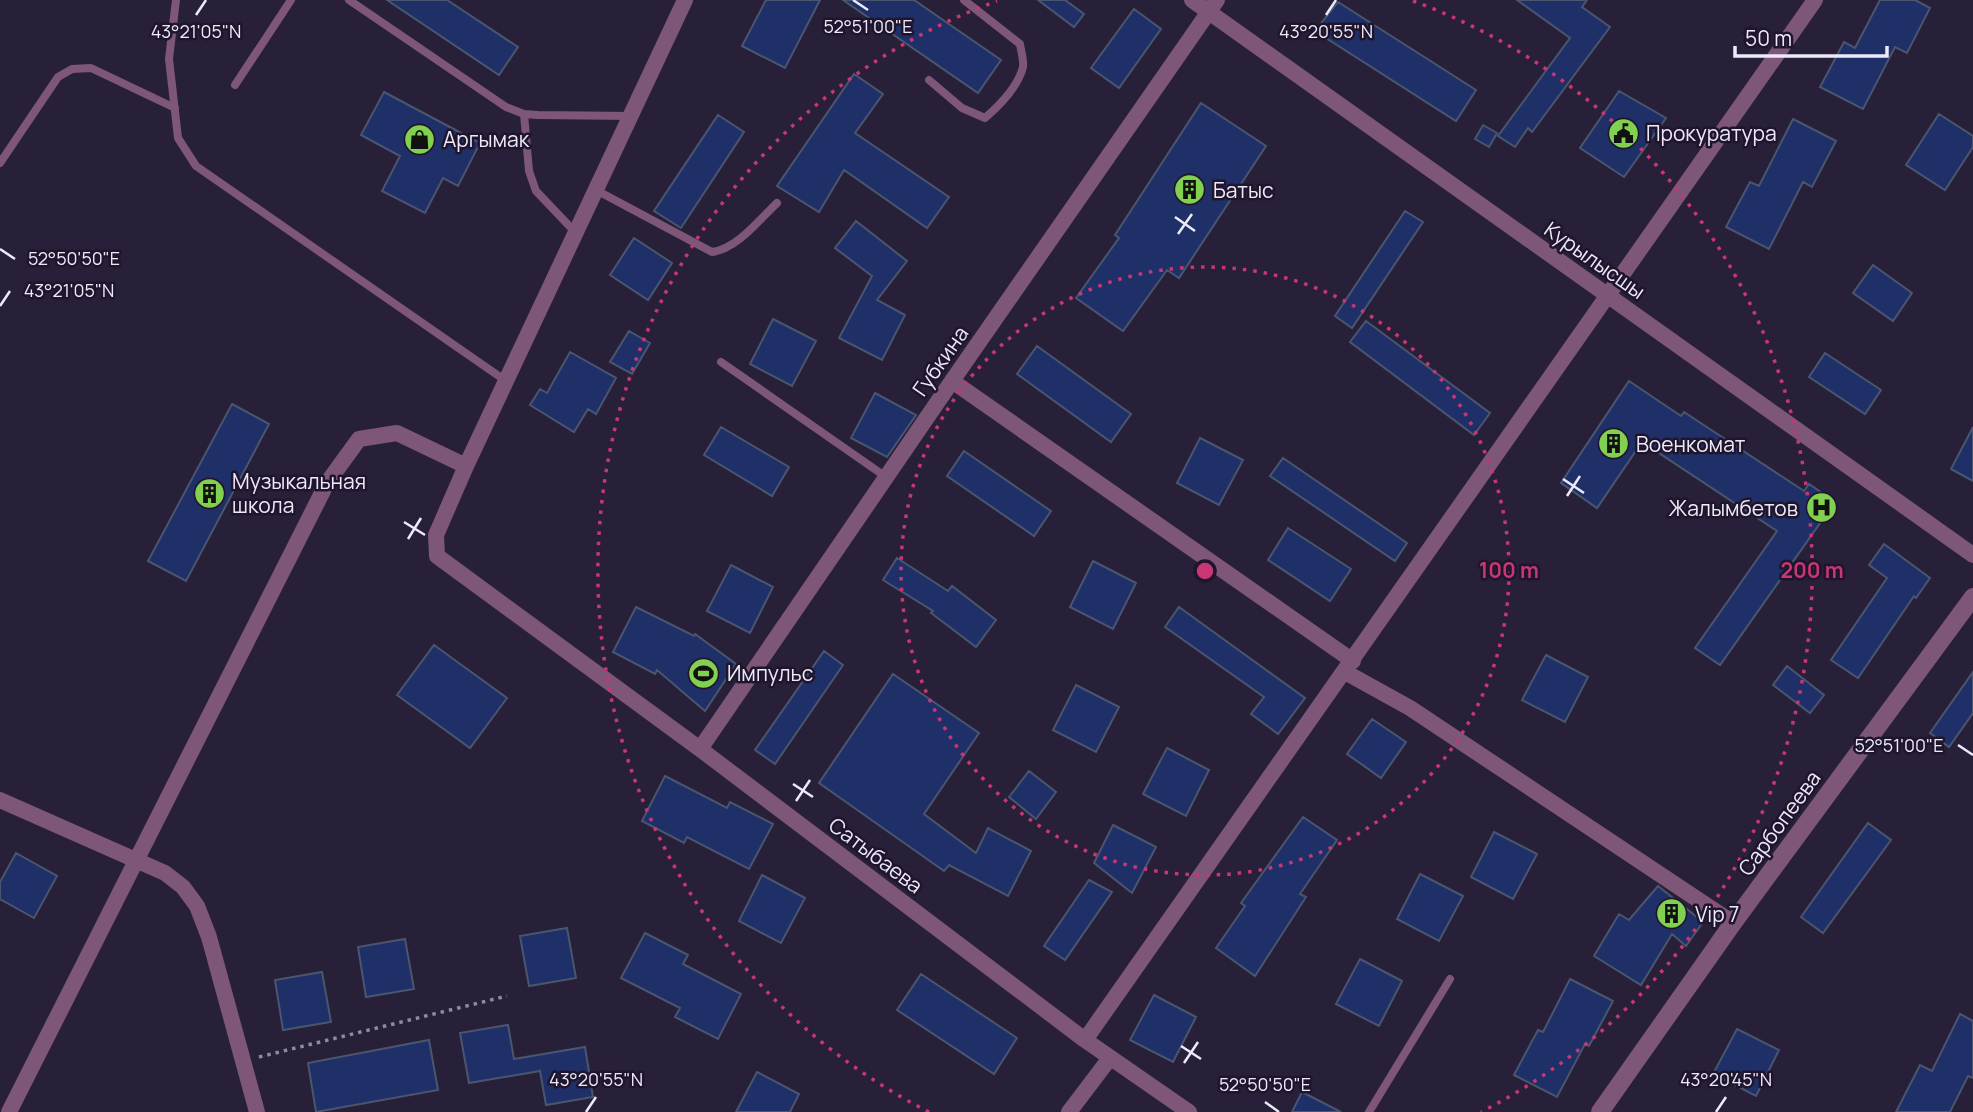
<svg xmlns="http://www.w3.org/2000/svg" width="1973" height="1112" viewBox="0 0 1973 1112" font-family="Manrope,sans-serif">
<style>
.building{fill:#1e3067;stroke:#4a556f;stroke-width:2}
.lines{fill:none;stroke-linecap:round;stroke-linejoin:round}
.path{stroke:#908a9e;stroke-width:3.5;stroke-dasharray:3.5 5;stroke-linecap:butt}
.service{stroke:#7e5677;stroke-width:8}
.minor{stroke:#7e5677;stroke-width:16}
.tertiary{stroke:#7e5677;stroke-width:18}
.ticks{fill:none;stroke:#ede9f9;stroke-width:2.5}
.ring{fill:none;stroke:#c83773;stroke-width:3.5;stroke-dasharray:3.5 7}
.labels{text-anchor:middle;dominant-baseline:central;stroke-width:5;stroke-linejoin:round;paint-order:stroke}
.poi-label{font-size:21px;fill:#ede9f9;stroke:#1f162d;text-anchor:start}
.street-label{font-size:21px;fill:#ede9f9;stroke:#1f162d}
.ticks-label{font-size:18px;text-anchor:middle;fill:#ede9f9;stroke:#1f162d;stroke-width:5;stroke-linejoin:round;paint-order:stroke}
.centre{fill:#c83773;stroke:#1f162d;stroke-width:3.5}
.ring-label{font-size:21px;text-anchor:middle;font-weight:bold;fill:#c83773;stroke:#1f162d;stroke-width:5;stroke-linejoin:round;paint-order:stroke}
</style>
<rect width="100%" height="100%" fill="#282038"/>
<!-- building -->
<path class="building" d="M387 0H447L518 47 499 75Z
M766 0H820L785 68 742 46Z
M843 0H914L1001 60 978 93Z
M1038 0H1065L1084 14 1074 27Z
M1517 0H1587L1582 7 1610 27 1532 132 1528 128 1515 147 1498 136 1570 38Z
M1880 0H1915L1930 8 1907 53 1895 47 1863 109 1820 87 1844 42 1855 48Z
M1338 2 1476 90 1456 121 1315 31Z
M1134 9 1161 29 1119 88 1091 68Z
M854 74 883 94 855 133 949 197 927 228 844 170 819 212 777 186Z
M1619 91 1666 118 1624 177 1580 148Z
M384 92 480 143 458 186 443 178 425 213 382 191 400 156 361 135Z
M1201 103 1266 146 1179 278 1167 270 1123 331 1076 298 1119 238 1115 235Z
M1939 114 1973 136V147L1945 190 1906 165Z
M718 115 744 132 681 228 654 211Z
M1793 119 1836 141 1812 187 1803 182 1769 249 1726 227 1750 182 1759 186Z
M1483 125 1497 133 1489 147 1475 139Z
M1405 211 1423 222 1352 328 1335 316Z
M856 221 907 261 877 300 905 315 882 360 839 338 872 276 835 248Z
M634 238 672 263 648 300 610 275Z
M1873 265 1912 293 1893 321 1853 293Z
M773 319 816 341 792 386 750 364Z
M1366 321 1490 413 1474 435 1350 342Z
M629 331 650 343 632 374 610 362Z
M1037 346 1131 414 1111 442 1017 374Z
M570 352 616 378 596 414 588 409 574 432 530 405 540 389 547 393Z
M1825 353 1881 390 1865 414 1809 377Z
M1629 381 1681 416 1684 412 1804 491 1809 484 1835 502 1720 665 1695 648 1777 531 1642 442 1597 508 1561 483Z
M875 393 916 415 887 457 851 438Z
M232 404 269 424 186 581 148 561Z
M721 427 789 467 772 496 704 455Z
M1973 427V481L1951 469Z
M1200 438 1243 460 1219 505 1177 483Z
M964 451 1051 511 1034 536 947 476Z
M1283 458 1407 543 1395 561 1270 476Z
M1288 528 1351 569 1330 601 1268 560Z
M1884 544 1930 578 1916 598 1914 596 1858 678 1831 660 1887 578 1869 565Z
M897 558 948 591 952 586 996 620 976 647 931 613 933 611 883 580Z
M1093 561 1136 583 1113 629 1070 607Z
M731 565 773 587 750 633 707 611Z
M636 607 694 636 695 634 736 664 705 711 657 670 655 674 613 652Z
M1179 607 1305 698 1278 734 1251 714 1264 697 1165 627Z
M434 645 507 698 470 748 397 695Z
M824 651 843 665 775 764 755 750Z
M1546 655 1588 677 1565 722 1522 700Z
M1787 666 1824 695 1810 713 1773 685Z
M1973 672V713L1949 747 1930 733Z
M893 674 979 733 924 814 976 853 988 828 1031 851 1008 896 949 865 944 871 819 783Z
M1076 685 1119 707 1096 752 1053 730Z
M1372 719 1406 742 1381 778 1347 754Z
M1167 748 1209 770 1186 816 1143 794Z
M1029 771 1056 792 1036 819 1009 797Z
M665 776 727 808 730 802 773 824 749 869 687 837 684 843 642 821Z
M1303 817 1337 840 1300 894 1306 897 1255 976 1216 948 1245 906 1241 903Z
M1868 823 1891 840 1823 933 1801 917Z
M1113 825 1156 847 1132 893 1094 863Z
M1494 832 1537 854 1513 899 1471 877Z
M16 853 57 876 34 918 0 899V882Z
M1420 874 1463 896 1439 941 1397 919Z
M762 875 805 898 781 943 739 921Z
M1089 880 1112 892 1065 960 1044 946Z
M1658 886 1703 922 1686 946 1672 934 1641 985 1594 956 1619 914 1629 920Z
M567 928 576 978 529 986 520 936Z
M645 933 688 955 683 964 741 994 718 1039 675 1017 680 1008 621 978Z
M405 939 414 989 366 997 358 947Z
M1360 959 1402 981 1379 1026 1336 1004Z
M322 972 331 1022 283 1030 275 980Z
M921 974 1017 1038 994 1074 897 1010Z
M1570 979 1613 1001 1589 1046 1585 1044 1557 1097 1514 1075 1538 1030 1543 1032Z
M1154 995 1196 1017 1173 1062 1130 1040Z
M1960 1014 1973 1021V1078L1968 1076 1950 1112H1896L1920 1065 1932 1071Z
M508 1025 514 1059 585 1047 593 1097 546 1105 540 1071 469 1083 460 1033Z
M1737 1029 1779 1050 1756 1096 1713 1074Z
M429 1040 438 1090 316 1112 308 1063Z
M757 1072 799 1094 790 1112H736Z
M1302 1092 1341 1112H1292Z"/>
<g class="lines">
<!-- path -->
<path class="path" d="M259 1057 507 996"/>
<!-- service -->
<path class="service" d="M176 0 169 59 178 138 196 166 506 381
M349 0 506 107 524 114 538 115 631 116
M929 80 962 108 985 118C1000 105 1018 87 1023 67 1024 60 1021 51 1020 44L964 0
M235 85 291 0
M524 114 529 171 536 191 576 233
M0 163 58 77 72 69 91 68 175 108
M596 190 712 252C737 249 759 220 777 203
M721 362 886 477
M1369 1112 1450 979"/>
<!-- minor -->
<path class="minor" d="M685 0 466 466 436 535 437 556 700 749 1085 1040 1189 1112
M1192 0 1973 555
M952 381 1353 661
M1345 672 1410 708 1733 923
M700 749 952 381 1217 0
M0 800 165 873 183 887 197 906 209 937 257 1112
M1085 1040 1815 0
M9 1112 327 483 359 439 397 433 466 466
M1069 1112 1110 1058"/>
<!-- tertiary -->
<path class="tertiary" d="M1600 1112 1733 923 1973 597"/>
</g>
<!-- ticks -->
<path class="ticks" d="M853 0 868 10M196 15 206 0M1326 15 1336 0M1175 217 1195 231M1178 234 1192 214M0 249 15 259M0 306 10 291M1563 479 1584 493M1567 496 1580 476M404 522 425 535M408 539 421 518M1958 745 1973 755M793 784 813 797M796 801 810 780M1181 1046 1201 1059M1184 1063 1198 1042M1265 1102 1279 1112M586 1112 596 1097M1716 1112 1726 1097"/>
<!-- distance rings -->
<g class="ring">
<circle cx="1205" cy="571" r="304"/>
<path d="M929 1112A607 607 0 0 1 997 1M1413 1A607 607 0 0 1 1481 1112"/>
</g>
<!-- icons -->
<defs>
<symbol id="civic-disc" viewBox="-11 -11 22 22"><circle r="9.5" fill="#81d050" stroke="#1f162d"/><path d="M-.6-6.5H3V-4.5H.6V-3L4-1V1h2V6H-6V1h2V-1L-.6-3ZM-1.2 2.5V6h2.4V2.5Z" fill="#111"/></symbol>
<symbol id="shop-disc" viewBox="-11 -11 22 22"><circle r="9.5" fill="#81d050" stroke="#1f162d"/><path d="M-5-2.5h2.3a2.7 3.5 0 0 1 5.4 0H5L5.5 6h-11ZM-1.5-2.5h3a1.5 2.3 0 0 0-3 0Z" fill="#111"/></symbol>
<symbol id="building-disc" viewBox="-11 -11 22 22"><circle r="9.5" fill="#81d050" stroke="#1f162d"/><path d="M-4-6H4V6H1V3H-1V6H-4ZM-2.5-4.3h1.7v1.8h-1.7ZM.8-4.3h1.7v1.8H.8ZM-2.5-1h1.7V.8h-1.7ZM.8-1h1.7V.8H.8Z" fill="#111"/></symbol>
<symbol id="hospital-disc" viewBox="-11 -11 22 22"><circle r="9.5" fill="#81d050" stroke="#1f162d"/><path d="M-5-5h3v3.5h4V-5h3V5h-3V1.5h-4V5h-3Z" fill="#111"/></symbol>
<symbol id="stadium-disc" viewBox="-11 -11 22 22"><circle r="9.5" fill="#81d050" stroke="#1f162d"/><path d="M0-5a6.5 5 0 1 0 0 10a6.5 5 0 1 0 0-10ZM-3.5-1.8h7v3.6h-7Z" fill="#111"/></symbol>
</defs>
<g fill-rule="evenodd">
<use href="#civic-disc" x="1606" y="116" width="35" height="35"/>
<use href="#shop-disc" x="402" y="122" width="35" height="35"/>
<use href="#building-disc" x="1172" y="172" width="35" height="35"/>
<use href="#building-disc" x="1596" y="426" width="35" height="35"/>
<use href="#building-disc" x="192" y="476" width="35" height="35"/>
<use href="#hospital-disc" x="1804" y="490" width="35" height="35"/>
<use href="#stadium-disc" x="686" y="656" width="35" height="35"/>
<use href="#building-disc" x="1654" y="896" width="35" height="35"/>
</g>
<g class="labels">
<!-- poi labels -->
<g class="poi-label">
<text x="1646" y="133">Прокуратура</text>
<text x="443" y="139">Аргымак</text>
<text x="1213" y="190">Батыс</text>
<text x="1636" y="444">Военкомат</text>
<text x="232" y="481">Музыкальная<tspan x="232" dy="24">школа</tspan></text>
<text x="1798" y="508" text-anchor="end">Жалымбетов</text>
<text x="727" y="673">Импульс</text>
<text x="1695" y="914">Vip 7</text>
</g>
<!-- street labels -->
<g class="street-label">
<text transform="translate(1595 260) rotate(35)">Курылысшы</text>
<text transform="translate(940 361) rotate(-55)">Губкина</text>
<text transform="translate(1779 823) rotate(-54)">Сарбопеева</text>
<text transform="translate(876 855) rotate(37)">Сатыбаева</text>
</g>
</g>
<g class="ticks-label">
<text x="868" y="33">52°51'00"E</text>
<text x="196" y="38">43°21'05"N</text>
<text x="1326" y="38">43°20'55"N</text>
<text x="74" y="265">52°50'50"E</text>
<text x="69" y="297">43°21'05"N</text>
<text x="1899" y="752">52°51'00"E</text>
<text x="596" y="1086">43°20'55"N</text>
<text x="1726" y="1086">43°20'45"N</text>
<text x="1265" y="1091">52°50'50"E</text>
</g>
<circle cx="1205" cy="571" r="10" class="centre"/>
<g class="ring-label">
<text x="1509" y="578">100 m</text>
<text x="1812" y="578">200 m</text>
</g>
<!-- scale -->
<path d="M1735 46v10h152v-10" fill="none" stroke="#ede9f9" stroke-width="3.5"/>
<text x="1745" y="46" font-size="21" fill="#ede9f9" stroke="#1f162d" stroke-width="5" paint-order="stroke">50 m</text>
</svg>
